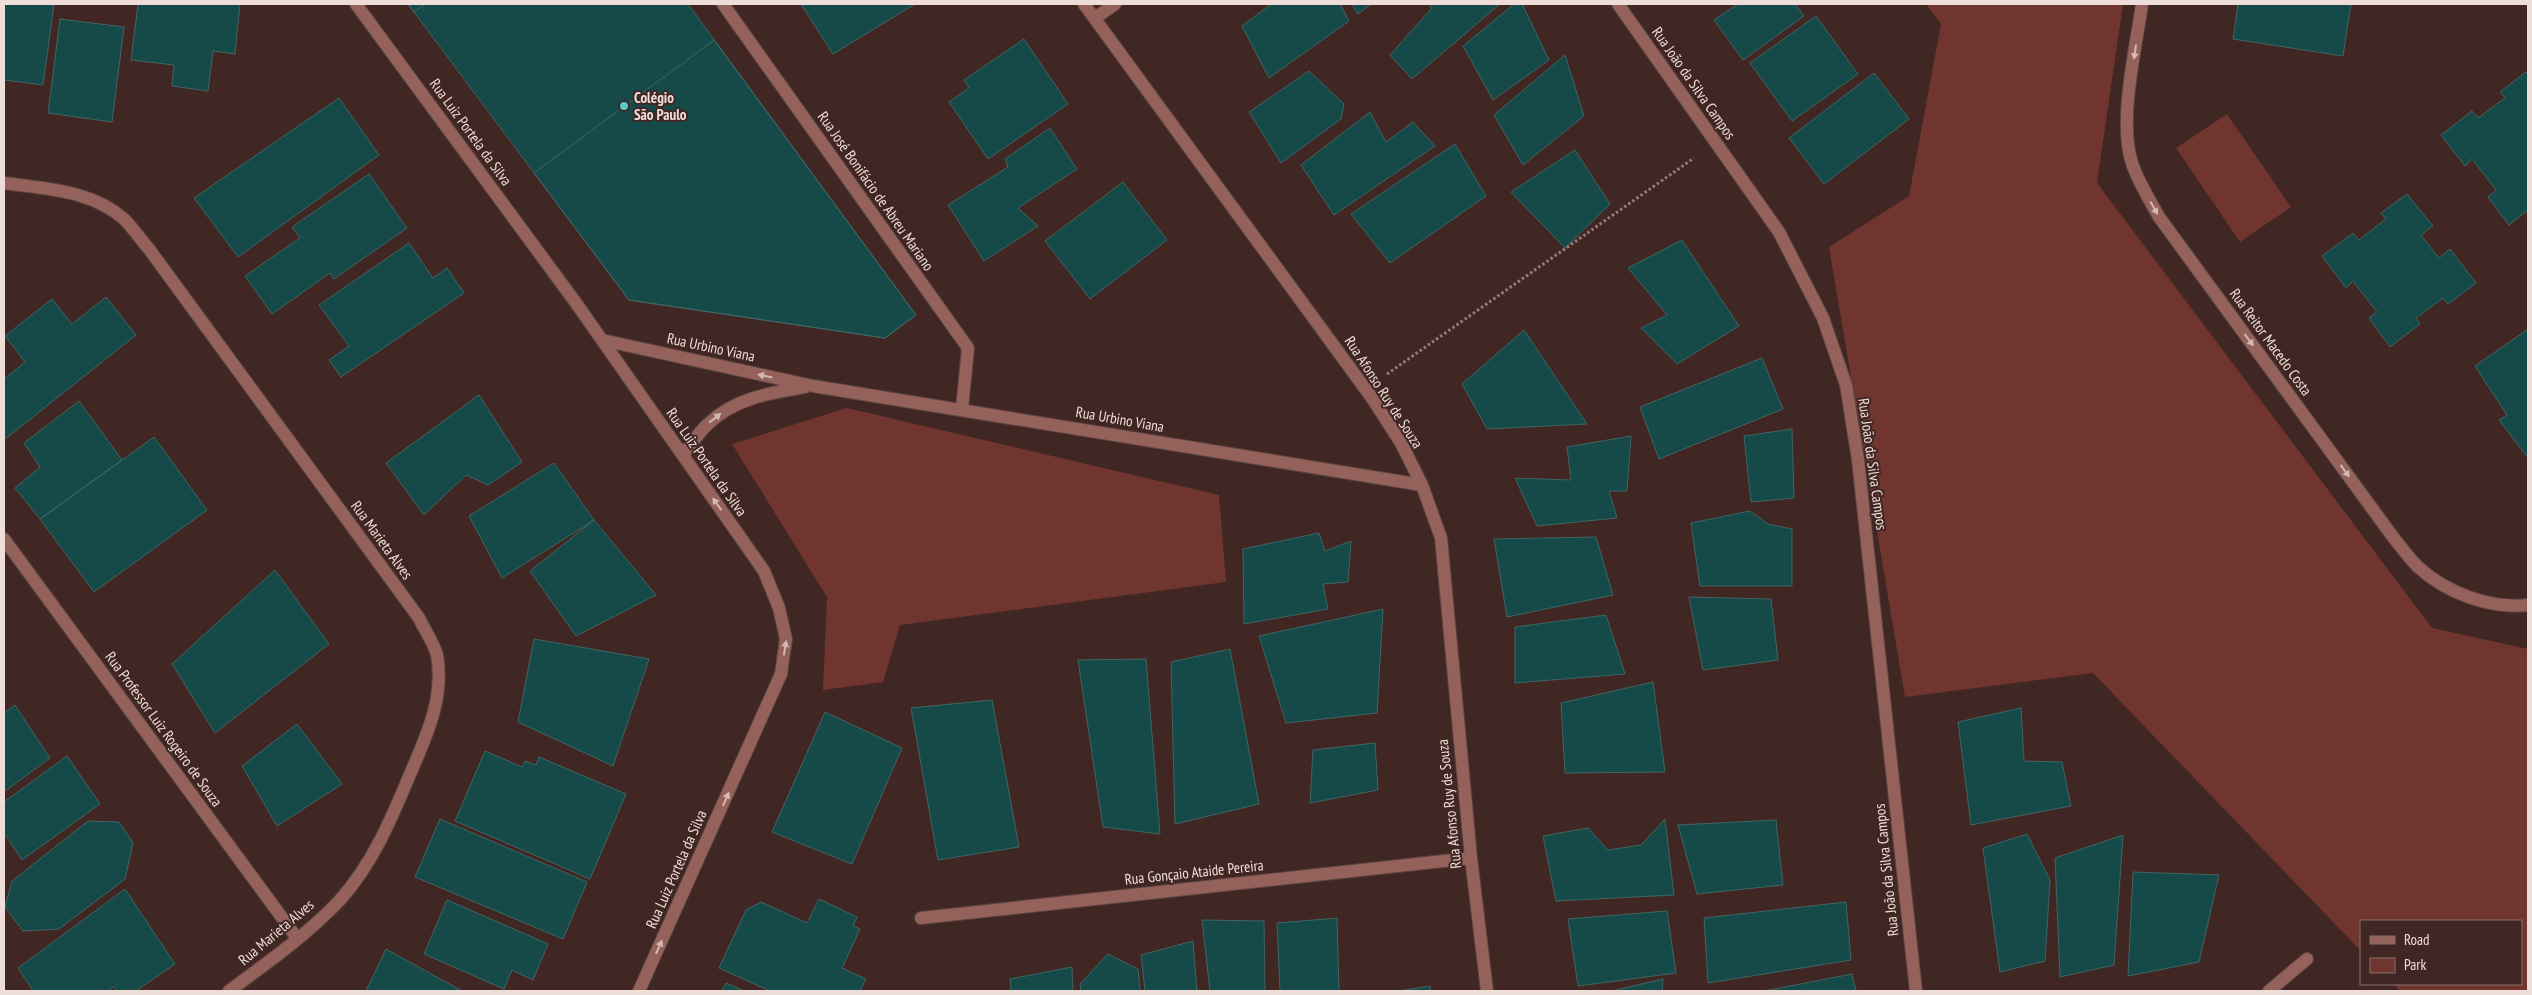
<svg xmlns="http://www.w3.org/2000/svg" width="2532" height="995" viewBox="0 0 2532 995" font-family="'PT Sans Narrow',sans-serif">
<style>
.green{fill:#70352e}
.building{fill:#154a48;stroke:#416563}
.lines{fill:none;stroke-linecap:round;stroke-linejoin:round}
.minor-casing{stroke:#5d4440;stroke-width:14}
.path{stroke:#947e7b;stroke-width:3;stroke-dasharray:2.5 2.5;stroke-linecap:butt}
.minor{stroke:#95625b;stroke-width:12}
.oneway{fill:#d4b8b4}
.poi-dot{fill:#53cdc9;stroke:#412723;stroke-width:2}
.labels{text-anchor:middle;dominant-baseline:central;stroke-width:4;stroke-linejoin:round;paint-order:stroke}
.street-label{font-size:15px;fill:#efddda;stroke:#412723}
.poi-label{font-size:15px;font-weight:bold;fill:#efddda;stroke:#412723;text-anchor:start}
</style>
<rect width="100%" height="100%" fill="#412723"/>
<!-- green -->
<path class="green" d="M1926 4H2123L2097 183 2432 628 2528 649V991H2400L2393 984H2521V921H2361V951L2093 673 1905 697 1829 247 1909 196 1941 24Z
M2227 114 2291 207 2240 242 2176 148Z
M847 408 1219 495 1226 582 900 625 883 682 823 690 827 597 732 444Z"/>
<!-- building -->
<path class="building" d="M4 4H54L43 85 4 80Z
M138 4H240L235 54 213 51 208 91 172 86 174 65 131 60Z
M408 4H688L916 315 885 338 629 300Z
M408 4H425L414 12Z
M801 4H915L833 54Z
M1271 4H1340L1349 21 1269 78 1242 26Z
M1352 4H1371L1358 14Z
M1429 4H1500L1412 79 1390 55 1432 8Z
M1514 4H1522L1549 60 1493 100 1463 46Z
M1738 4H1795L1804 16 1743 60 1714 20Z
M2238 4H2351L2343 56 2233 39Z
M1816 16 1858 74 1792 121 1750 63Z
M60 19 124 27 112 122 48 113Z
M1024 39 1068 104 988 159 949 102 969 88 964 80Z
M714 40 916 315 885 338 629 300 534 173Z
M1565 55 1584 116 1523 165 1494 115Z
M1309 71 1344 104 1341 119 1281 163 1249 112Z
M2526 72 2528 74V210L2509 225 2488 197 2496 190 2472 159 2465 166 2441 135 2472 111 2478 118 2505 98 2500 92Z
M1874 73 1909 119 1824 184 1789 138Z
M339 98 379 155 238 257 194 198Z
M1370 112 1386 142 1413 122 1435 146 1334 215 1301 165Z
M1050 128 1077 169 1018 208 1038 226 984 261 948 205 1008 167 1005 159Z
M1455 144 1486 196 1390 263 1351 214Z
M1575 150 1610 204 1565 248 1511 192Z
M369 174 407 228 334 279 330 273 272 314 245 276 300 238 292 227Z
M1123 182 1167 240 1090 299 1045 241Z
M2407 194 2433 226 2421 235 2439 258 2450 249 2476 283 2448 304 2443 298 2416 318 2420 324 2390 347 2369 318 2377 312 2353 281 2346 288 2322 256 2353 233 2359 240 2386 219 2381 213Z
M1682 240 1739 326 1677 364 1641 328 1667 315 1628 268Z
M409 243 433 278 447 268 464 293 341 377 329 360 349 346 319 305Z
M106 297 136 335 4 440V379L25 362 5 336 52 299 72 324Z
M2528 329V458L2499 420 2507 415 2475 366Z
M1524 330 1587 424 1487 429 1462 384Z
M1762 358 1783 409 1659 459 1640 407Z
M479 395 522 462 488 485 466 475 424 515 386 463Z
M79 401 122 460 40 519 15 488 40 467 24 443Z
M1792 429 1794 498 1751 502 1744 436Z
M1631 436 1627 491H1609L1617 518 1537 526 1515 478 1571 480 1567 447Z
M154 437 207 510 94 592 40 519Z
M554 463 594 520 502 578 469 516Z
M1750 511 1768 524 1792 529V586H1700L1691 523Z
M594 520 656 595 576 636 530 571Z
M1319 533 1325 551 1351 541 1348 582 1323 584 1328 609 1244 624 1243 549Z
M1596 537 1613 595 1507 617 1494 539Z
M275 570 329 644 215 733 172 664Z
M1689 597 1771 599 1778 660 1703 670Z
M1383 609 1377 713 1286 723 1259 636Z
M1606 615 1625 674 1515 683V627Z
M534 639 649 659 613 766 518 722Z
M1230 649 1259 804 1175 824 1171 662Z
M1146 659 1160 834 1103 827 1078 660Z
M1653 682 1665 772 1565 773 1561 703Z
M992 700 1019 847 938 860 911 708Z
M15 705 50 758 4 792V713Z
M2021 708 2024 761 2062 762 2071 806 1971 825 1958 722Z
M825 712 902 748 852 864 772 832Z
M297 724 342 784 277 826 242 766Z
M1375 743 1378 790 1310 803 1313 750Z
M485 751 522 767 525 761 536 765 539 757 626 794 590 879 455 821Z
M67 756 100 804 22 860 4 833V802Z
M440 819 587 882 563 939 415 877Z
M1665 819 1674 895 1556 901 1543 836 1588 828 1608 850 1641 845Z
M1776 820 1783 885 1697 894 1678 825Z
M88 821 119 822 133 843 125 879 59 929 23 931 5 907 12 881Z
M2027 834 2050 880 2045 961 2000 972 1983 848Z
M2123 835 2114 965 2060 977 2055 858Z
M2133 872 2219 875 2199 962 2128 976Z
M125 889 175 964 136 991H117L114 987 107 991H33L18 968Z
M819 899 857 917 853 926 860 929 842 968 866 979 860 991H770L719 968 746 910 761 902 807 923Z
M447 900 548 944 533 980 512 970 504 989 424 954Z
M1846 902 1851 960 1708 983 1704 918Z
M1667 911 1676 973 1578 986 1568 919Z
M1337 918 1339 991H1280L1277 923Z
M1202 920 1264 921 1265 991H1210Z
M1193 941 1197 991H1145L1141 955Z
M386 949 462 991H366Z
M1108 954 1138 969 1140 991H1081L1080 984Z
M1072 967 1073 991H1011L1010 979Z
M1852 974 1856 991H1764Z
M1663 979 1662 991H1612Z
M726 983 744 991H722Z
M1430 986V991H1399Z"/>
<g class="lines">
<defs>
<path id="minor" d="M356 4 576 303 764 571 779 608 786 639 781 674 639 991
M723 4 968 348 962 409
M1084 4 1372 398 1401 443 1422 485 1441 538 1471 858 1487 991
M1618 4 1779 232 1823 318 1846 385 1858 460 1916 991
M2142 4C2136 48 2118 121 2132 163 2138 182 2150 200 2159 217L2393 537C2401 547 2409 558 2418 567 2447 593 2489 609 2528 605
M1095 18 1115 4
M4 183C46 189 91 190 124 219 133 228 141 240 149 249L419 618C424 629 434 643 437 655 445 699 425 739 408 779 390 822 372 864 340 900 308 934 267 963 229 991
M602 340 813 386 1422 485
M683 455C691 445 698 433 708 424 735 398 770 393 805 387
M4 539 297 938
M921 918 1471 858
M2269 991 2307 959"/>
</defs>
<!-- minor casing -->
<use href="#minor" class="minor-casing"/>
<!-- path -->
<path class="path" d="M1387 374 1694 158"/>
<!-- minor -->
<use href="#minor" class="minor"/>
</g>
<!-- one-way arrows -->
<defs><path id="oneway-solid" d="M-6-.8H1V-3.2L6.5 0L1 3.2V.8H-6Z" transform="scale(1.25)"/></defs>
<g class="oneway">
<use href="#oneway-solid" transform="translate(2135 52) rotate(98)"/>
<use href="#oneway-solid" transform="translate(2154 208) rotate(61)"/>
<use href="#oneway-solid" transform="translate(2249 340) rotate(54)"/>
<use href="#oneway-solid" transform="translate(765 376) rotate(-168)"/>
<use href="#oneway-solid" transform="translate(715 418) rotate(-38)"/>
<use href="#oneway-solid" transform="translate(2345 471) rotate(54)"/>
<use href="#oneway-solid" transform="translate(717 504) rotate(-125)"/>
<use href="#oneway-solid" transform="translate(785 648) rotate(-81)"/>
<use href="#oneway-solid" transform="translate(726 799) rotate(-66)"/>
<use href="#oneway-solid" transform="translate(659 947) rotate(-66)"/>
</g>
<!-- markers -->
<circle class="poi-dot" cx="624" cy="106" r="5"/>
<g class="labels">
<!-- street labels -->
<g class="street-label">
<text transform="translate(1694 83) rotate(55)">Rua João da Silva Campos</text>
<text transform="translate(471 132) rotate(54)">Rua Luiz Portela da Silva</text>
<text transform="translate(876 191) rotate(55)">Rua José Bonifácio de Abreu Mariano</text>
<text transform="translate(2271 342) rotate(54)">Rua Reitor Macedo Costa</text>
<text transform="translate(711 347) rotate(12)">Rua Urbino Viana</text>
<text transform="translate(1384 392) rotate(57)">Rua Afonso Ruy de Souza</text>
<text transform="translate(1120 419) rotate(10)">Rua Urbino Viana</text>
<text transform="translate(707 462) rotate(55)">Rua Luiz Portela da Silva</text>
<text transform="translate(1873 464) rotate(82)">Rua João da Silva Campos</text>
<text transform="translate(382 540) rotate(54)">Rua Marieta Alves</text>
<text transform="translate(164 729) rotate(54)">Rua Professor Luiz Rogeiro de Souza</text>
<text transform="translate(1449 804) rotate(-96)">Rua Afonso Ruy de Souza</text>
<text transform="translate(676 869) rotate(-66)">Rua Luiz Portela da Silva</text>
<text transform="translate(1886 870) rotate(-96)">Rua João da Silva Campos</text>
<text transform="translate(1194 872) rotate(-6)">Rua Gonçaio Ataide Pereira</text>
<text transform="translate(276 932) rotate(-40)">Rua Marieta Alves</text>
</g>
<!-- poi labels -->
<g class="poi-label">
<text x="634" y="97">Colégio<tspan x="634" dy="17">São Paulo</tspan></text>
</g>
</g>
<!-- border -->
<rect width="2532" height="995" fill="none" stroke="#efddda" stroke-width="10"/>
<!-- legend -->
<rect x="2360" y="920" width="162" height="65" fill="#412723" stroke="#87706c"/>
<rect x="2370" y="936" width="25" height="8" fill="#95625b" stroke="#87706c"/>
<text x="2404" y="945" font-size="15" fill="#efddda">Road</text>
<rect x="2370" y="958" width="25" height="15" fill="#70352e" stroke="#87706c"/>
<text x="2404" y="970" font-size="15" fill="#efddda">Park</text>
</svg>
